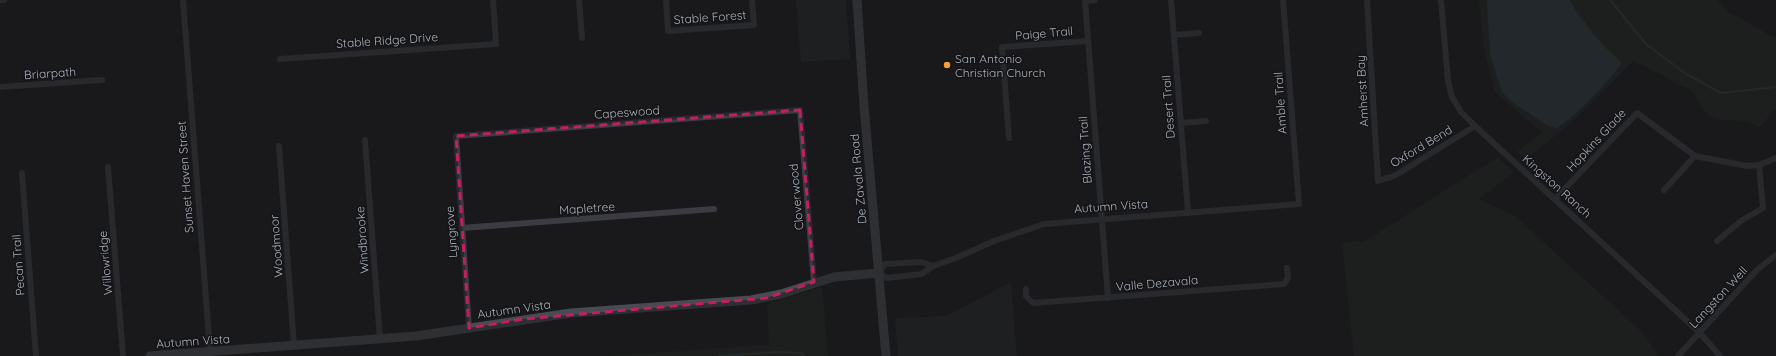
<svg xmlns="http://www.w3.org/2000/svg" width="1776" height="356" viewBox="0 0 1776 356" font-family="Quicksand,sans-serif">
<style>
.built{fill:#252629}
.green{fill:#1f271f}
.water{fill:#2e3b41}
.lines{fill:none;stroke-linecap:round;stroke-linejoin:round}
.stream{stroke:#2e3b41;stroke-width:2}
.street{stroke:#3a3c41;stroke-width:6}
.secondary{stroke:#484b51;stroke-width:9}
.marked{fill:none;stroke:#c12060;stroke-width:3;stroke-dasharray:8 5;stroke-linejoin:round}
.poi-dot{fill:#fba132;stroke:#141417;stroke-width:1.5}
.labels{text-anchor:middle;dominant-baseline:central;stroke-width:3;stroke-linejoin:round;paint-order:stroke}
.street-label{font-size:12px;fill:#abb2bc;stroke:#141417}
.poi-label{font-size:12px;fill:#abb2bc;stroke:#141417;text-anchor:start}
</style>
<rect width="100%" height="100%" fill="#19191c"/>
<!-- built -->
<path class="built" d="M796 0H846L850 59 801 62Z
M1011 282 1017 356H898L895 318 946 316Z"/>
<!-- green -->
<path class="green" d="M1479 0H1717L1729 12 1771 36 1776 37V109C1768 113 1767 123 1759 127 1744 117 1724 124 1708 115 1701 111 1699 97 1691 90 1687 87 1681 87 1677 84 1662 75 1648 68 1633 61 1598 98 1567 129 1525 159L1517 152 1544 131 1538 129 1495 92 1484 50Z
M1498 157 1514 172 1479 199 1515 216 1641 331 1659 356H1354L1342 243 1365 241Z
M822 287 828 356H607L769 345 767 304Z"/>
<!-- water -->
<path class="water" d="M1487 0H1569C1583 22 1601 45 1621 62L1620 66C1601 89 1581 111 1557 128L1548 126 1512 102 1502 92 1490 54Z"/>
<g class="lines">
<!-- stream -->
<path class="stream" d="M1610 0 1646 44 1686 74 1721 93 1776 87
M719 356 776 352 801 353 804 356"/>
<!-- street -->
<path class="street" d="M0 0H4
M183 0 210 351
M579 0 582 38
M666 0 668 31 754 25 752 0
M1085 0 1108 298
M1171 0 1188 212
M1367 0 1378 181 1396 175 1475 126
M1441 0 1448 81 1452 97 1461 112 1475 126 1700 333 1720 356
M1085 1 1095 0
M1174 35 1199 33
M280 59 496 44 493 0
M0 87 102 80
M1181 123 1206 121
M1009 138 1002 47 1088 41
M365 140 380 339
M279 146 294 345
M108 167 123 356
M22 173 36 356
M1664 190 1695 156
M1555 199 1637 113 1695 156 1747 166 1759 165 1776 158
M462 228 714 209
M1717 241 1741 221 1763 208 1759 165
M933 266 921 262 885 264 879 273 887 278 922 274 933 266 956 258 994 241 1044 224 1299 204 1283 0
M1026 289V296L1033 303 1284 284 1288 278 1287 268
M469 328 456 136 800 110 814 282
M1678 356 1757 270 1776 255"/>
<!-- secondary -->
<path class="secondary" d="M857 0 864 106 886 356
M150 356 416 336 571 313 751 300 781 294 834 277 879 273"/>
</g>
<!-- marked area -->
<path d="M0 0H1776V356H0ZM800 110 814 282 766 298 523 319 469 328 456 136Z" fill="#19191c" fill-opacity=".55" fill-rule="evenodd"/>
<path class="marked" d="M800 110 814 282 766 298 523 319 469 328 456 136Z"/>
<!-- markers -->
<circle class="poi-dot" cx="947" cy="65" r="4"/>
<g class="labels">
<!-- street labels -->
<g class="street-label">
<text transform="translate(710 17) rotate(-4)">Stable Forest</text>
<text transform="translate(1044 33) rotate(-5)">Paige Trail</text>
<text transform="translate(387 40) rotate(-4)">Stable Ridge Drive</text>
<text transform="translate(50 73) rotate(-4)">Briarpath</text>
<text transform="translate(1362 91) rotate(-93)">Amherst Bay</text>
<text transform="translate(1280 103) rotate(-94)">Amble Trail</text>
<text transform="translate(1168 107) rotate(-94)">Desert Trail</text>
<text transform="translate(627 112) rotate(-4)">Capeswood</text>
<text transform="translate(1596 140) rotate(-47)">Hopkins Glade</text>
<text transform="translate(1421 146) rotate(-31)">Oxford Bend</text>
<text transform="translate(1085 150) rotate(-94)">Blazing Trail</text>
<text transform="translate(185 177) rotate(-94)">Sunset Haven Street</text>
<text transform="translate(858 179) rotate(-95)">De Zavala Road</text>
<text transform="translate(1557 186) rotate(42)">Kingston Ranch</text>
<text transform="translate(796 197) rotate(-95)">Cloverwood</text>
<text transform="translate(1111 206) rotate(-4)">Autumn Vista</text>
<text transform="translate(587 208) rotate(-4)">Mapletree</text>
<text transform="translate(451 232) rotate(-94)">Lyngrove</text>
<text transform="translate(362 240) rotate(-94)">Windbrooke</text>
<text transform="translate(276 246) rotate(-94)">Woodmoor</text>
<text transform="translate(105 263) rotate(-95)">Willowridge</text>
<text transform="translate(18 265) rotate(-94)">Pecan Trail</text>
<text transform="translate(1157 283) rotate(-5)">Valle Dezavala</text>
<text transform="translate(1718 297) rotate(-47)">Langston Well</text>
<text transform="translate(514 309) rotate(-8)">Autumn Vista</text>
<text transform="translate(193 341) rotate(-4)">Autumn Vista</text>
</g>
<!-- poi labels -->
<g class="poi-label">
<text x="955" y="58">San Antonio<tspan x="955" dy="14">Christian Church</tspan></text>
</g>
</g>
</svg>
